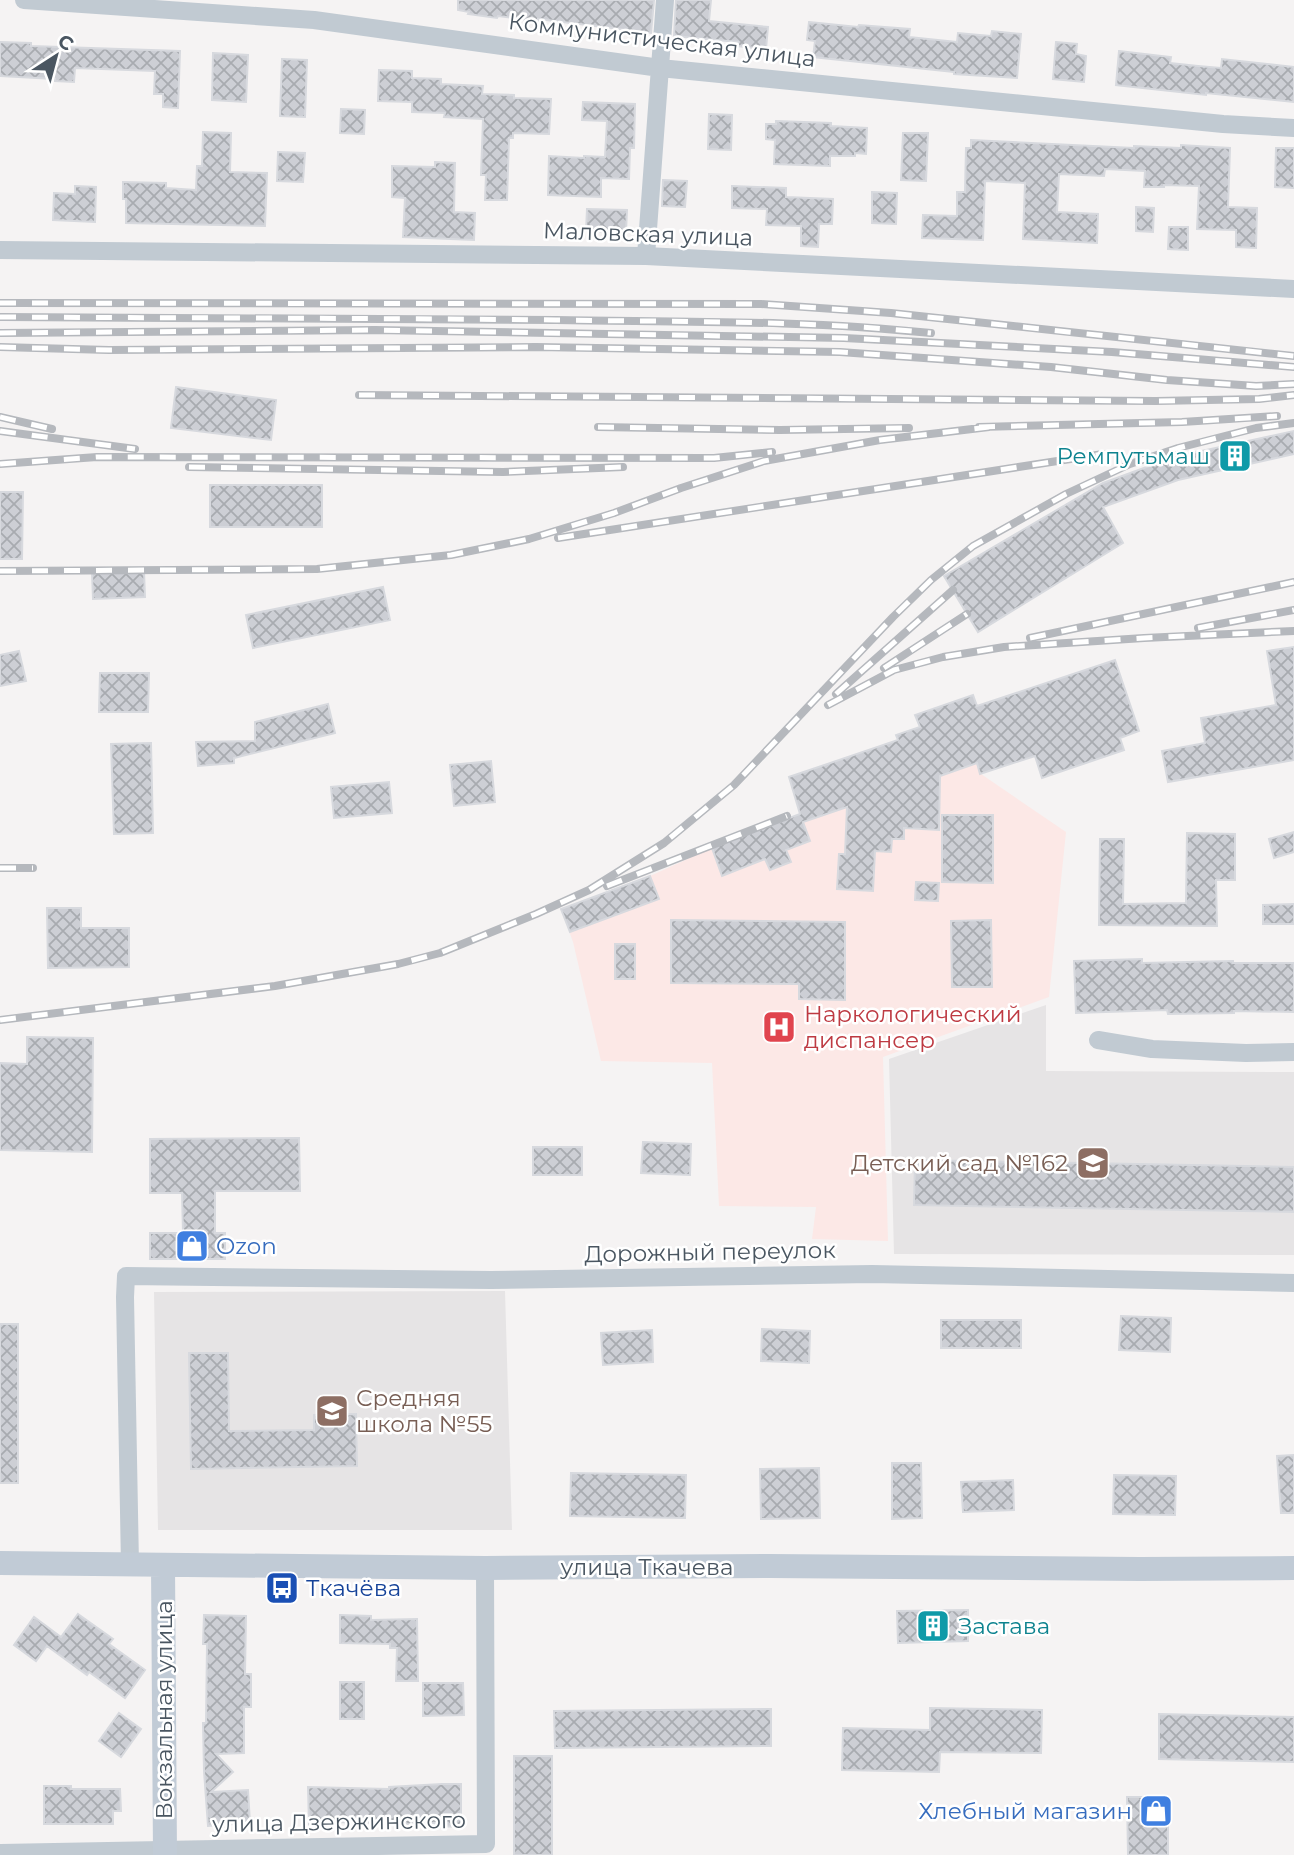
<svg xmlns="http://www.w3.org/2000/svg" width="1294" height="1855" viewBox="0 0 1294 1855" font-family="Montserrat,sans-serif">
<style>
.education{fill:#e6e4e5}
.medical{fill:#fce8e6}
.building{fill:url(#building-cross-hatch);stroke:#d7d9de;stroke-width:2}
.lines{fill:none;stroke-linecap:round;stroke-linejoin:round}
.street{stroke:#c1cad2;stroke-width:18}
.secondary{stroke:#c1cbd6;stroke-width:24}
.rail-casing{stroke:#b5b8bd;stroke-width:8}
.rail{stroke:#fff;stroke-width:5;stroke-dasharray:16;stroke-linecap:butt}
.labels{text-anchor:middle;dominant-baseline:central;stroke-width:5;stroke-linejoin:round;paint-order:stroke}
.street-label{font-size:23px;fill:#4a5661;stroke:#fff}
.culture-label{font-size:23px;fill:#0d838f;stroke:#fff;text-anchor:end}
.health-label{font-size:23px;fill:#be3a42;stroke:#fff;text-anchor:start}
.education-label{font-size:23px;fill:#785e54;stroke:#fff;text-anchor:end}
.shop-label{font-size:23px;fill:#366cbe;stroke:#fff;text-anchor:start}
.transit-label{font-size:23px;fill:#164399;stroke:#fff;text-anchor:start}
</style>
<defs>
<pattern id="building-cross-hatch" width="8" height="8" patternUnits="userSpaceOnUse" patternTransform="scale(1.75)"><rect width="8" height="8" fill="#cdcfd5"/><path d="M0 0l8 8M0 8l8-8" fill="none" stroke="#a8abb0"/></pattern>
</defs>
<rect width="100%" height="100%" fill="#f5f3f3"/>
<!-- education -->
<path class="education" d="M1046 1005V1071L1294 1072V1255L894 1254 889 1059Z
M505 1291 512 1530H158L154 1292Z"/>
<!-- medical -->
<path class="medical" d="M977 763 981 774 1066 832 1049 997 883 1057 888 1241 812 1239 816 1207 719 1206 712 1063 601 1061 573 942 561 909 650 876 712 848 800 814 803 822Z"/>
<!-- building -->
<path class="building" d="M458 0H654L651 33 538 19V21L498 16 497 18 468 14 469 12 458 10Z
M676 0H711L709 21 768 27 766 49 737 46 738 42 674 36Z
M809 22 858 27 859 25 910 29 909 37 957 42 958 33 991 36 992 31 1021 34 1017 78 954 74V72L813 57 815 41 807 40Z
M0 42 31 43V46L180 51 178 108 163 107V94H154L155 71 75 68 74 82 55 81V79L0 76Z
M1056 42 1077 44 1076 54 1086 56 1084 82 1053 79Z
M1119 51 1171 57 1170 63 1198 66 1221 68 1222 59 1294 67V102L1206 93V95L1116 85Z
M213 53 248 55 246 102 212 100Z
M282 59 307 60 305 117 280 116Z
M379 70 412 71V78L441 79V84L483 86 482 94 514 95V98L551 99 549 134 513 133V138H509L507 200H485L486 175H481L483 119 444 117 445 113 412 112V102L378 101Z
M583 102 635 104 634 148H630L629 179 601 178V197L548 195 549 156 584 158V156L605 157 607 121 582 120Z
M341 109 365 110 364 134 340 133Z
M709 114 732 115 731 150 708 149Z
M776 121 831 123V126L867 128 866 154 855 153V156H830V166L774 164 775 140 766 139V124H776Z
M203 132 231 133 230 172 267 173 265 226 126 223V199H123V182L166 183V188L196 190 197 166H202Z
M903 133H928L926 181 901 180Z
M971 140 1134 148V146L1181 148V145L1230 148 1228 207 1257 208 1256 248 1236 247V230L1197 229 1199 186 1164 185V187H1144L1145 171 1105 169 1104 176 1059 174 1057 212 1098 214 1097 243 1023 239 1025 183 985 181 983 240 922 238 923 215 957 216V192H965L966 148H971Z
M1276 148H1294V188L1275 187Z
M278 152 305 153 303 182 277 181Z
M435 162 455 163 454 212 475 213 474 240 403 237 405 198 392 197V166L435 167Z
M663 180 687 181 685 207 662 206Z
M75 186 96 187 95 222 53 220 54 193 75 194Z
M732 186 786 188V197L833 199 832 224H819L818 247 801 246V226L766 225 767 209 732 208Z
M872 192 897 193 896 224 872 223Z
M1136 207 1154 208 1153 232 1136 231Z
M587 209 627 210 626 232 586 231Z
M1169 227H1188V250L1168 249Z
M176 387 276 400 271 440 171 428Z
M1294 431V454L1178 480 1103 507 1123 543 978 632 944 576 1103 483 1174 457Z
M210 485H322V527H210Z
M0 492H23L22 559H0Z
M144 571 145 597 93 599 92 573Z
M383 587 390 620 253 648 246 615Z
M1294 647V760L1168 782 1162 751 1205 743 1201 718 1276 705 1267 651Z
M19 651 26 681 0 686V655Z
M1115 660 1139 731 1120 738 1124 750 1042 778 1035 756 980 774 977 763 940 776 939 830 904 828V839H892L891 852 875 851 873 891 837 889 839 854H845L847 807 803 822 810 841 786 850 791 862 770 870 765 859 722 876 712 848 800 814 789 777 898 740 896 735 920 727 915 715 973 695 977 706Z
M100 673H149L148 712H99Z
M328 704 335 733 234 758V763L198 766 196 742 255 741V722Z
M151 743 153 833 114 834 111 744Z
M491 761 495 802 454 806 450 765Z
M389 782 392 813 334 818 331 787Z
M942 815H993V883L942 882Z
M1294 832V852L1274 858 1269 839Z
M1187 833 1235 834V880H1216L1217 926 1099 925 1100 839H1124L1123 904 1186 903Z
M650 876 659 899 570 932 561 909Z
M916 882 939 883 938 901 915 900Z
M1294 904V924H1263V905Z
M47 908H81V928H129V967L48 968Z
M671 920 845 922V1000L799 999V984L671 983Z
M991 920 992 987H952L951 921Z
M615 944H635V979H615Z
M1142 959V963L1233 961V963H1294V1012L1234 1011V1013L1168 1014 1167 1010 1076 1013 1074 961Z
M27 1037 93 1038 92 1152 0 1150V1063L27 1064Z
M299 1138 300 1191H215V1233H225V1259H150V1233H183L182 1193H150V1139Z
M643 1142 691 1144 690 1175 641 1173Z
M533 1147H582V1175H533Z
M915 1160 1294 1167V1212L914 1205Z
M1121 1316 1171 1318 1170 1352 1119 1350Z
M941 1320H1021V1348H941Z
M0 1324H18V1483H0Z
M762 1329 810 1331 809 1363 761 1361Z
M652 1330 653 1362 603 1365 601 1333Z
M189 1353H228L229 1431 314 1430V1415L356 1414 357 1466 191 1469Z
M1294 1455V1513H1281L1277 1456Z
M892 1463H921L922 1518 892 1519Z
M819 1468 820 1518 761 1519 760 1469Z
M571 1473 686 1475 685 1518 570 1516Z
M1114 1475 1176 1476 1175 1515 1113 1514Z
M1013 1480 1014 1510 963 1512 961 1482Z
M968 1610V1641L898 1643 897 1611Z
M78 1614 113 1639 109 1644 145 1670 125 1698 89 1672 87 1675 47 1646 36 1661 14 1645 34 1617 61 1637Z
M204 1615 246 1616 245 1674H251V1707H244V1753L216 1754 233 1772 211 1792 248 1790 250 1823 208 1826 204 1771 203 1723H206L207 1644H203Z
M340 1615 371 1616V1620L417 1619 418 1681H396L397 1648H390V1644L340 1643Z
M340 1682H364V1719H340Z
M423 1683H463L464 1715 423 1716Z
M930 1708 1042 1710 1041 1753 940 1752 939 1772 842 1770 843 1728 930 1730Z
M771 1709V1746L555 1748 554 1711Z
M119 1713 141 1729 121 1757 99 1741Z
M1159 1714 1294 1717V1762L1159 1759Z
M514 1756H552V1855H514Z
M442 1784H461V1827L435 1826V1823L391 1825V1823L337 1822V1825H309L308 1787 389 1789V1787Z
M44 1786H71V1789H120L121 1811H113V1824H44Z
M1127 1797H1168V1855H1128Z"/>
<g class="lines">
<!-- street -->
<path class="street" d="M24 0 314 20 660 68 1223 124 1294 128
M0 250 646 256 1294 289
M646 256 665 0
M1098 1040 1152 1049 1246 1053 1294 1052
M130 1565 125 1297 126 1276 491 1280 872 1274 1294 1283
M0 1853 486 1844 485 1568"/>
<!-- secondary -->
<path class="secondary" d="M0 1563 485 1568 770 1566 1140 1569 1294 1568
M163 1565 165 1855"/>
<defs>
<path id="rail" d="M0 303 761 304 891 313 1294 356
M0 317C185 318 370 318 556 320 681 322 806 320 931 333
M0 333 375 330 844 338 1112 352 1294 367
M0 347 109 350 536 347 840 352 1051 367 1167 380 1256 386 1294 384
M359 395 1156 401 1259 399 1294 395
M0 417 52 429
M598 427 780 430 909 428
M979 427 1182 422 1277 416
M0 431 135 449
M0 464 97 457 714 458 772 452
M189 467 503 472 623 467
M558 538 1103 454
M0 571 317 569 451 555 529 539 614 513 681 488 764 461 880 440 989 427
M1198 628 1294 610
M1030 638 1294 582
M884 668 967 614
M836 694 953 590
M828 705 894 670 943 657 1004 647 1144 638 1294 631
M0 868H33
M607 886 787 816
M0 1020 275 986 398 964 440 953 536 914 589 890 664 843 734 785 893 617 931 580 973 546 1066 494 1130 464 1178 448 1256 428 1294 423"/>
</defs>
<!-- rail casing -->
<use href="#rail" class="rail-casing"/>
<!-- rail -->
<use href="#rail" class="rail"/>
</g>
<!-- icons -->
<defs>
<symbol id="building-square" viewBox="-11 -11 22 22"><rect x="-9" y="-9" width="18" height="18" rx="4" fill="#0f9aa8" stroke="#fff"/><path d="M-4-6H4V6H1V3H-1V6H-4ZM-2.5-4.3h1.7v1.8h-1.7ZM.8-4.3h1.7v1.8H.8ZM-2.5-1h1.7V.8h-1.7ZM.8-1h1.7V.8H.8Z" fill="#fff"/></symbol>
<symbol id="hospital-square" viewBox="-11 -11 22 22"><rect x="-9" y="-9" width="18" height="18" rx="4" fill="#e0444e" stroke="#fff"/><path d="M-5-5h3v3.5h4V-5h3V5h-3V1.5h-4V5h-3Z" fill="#fff"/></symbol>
<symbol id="school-square" viewBox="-11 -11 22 22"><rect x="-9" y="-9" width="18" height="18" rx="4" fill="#8d6e63" stroke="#fff"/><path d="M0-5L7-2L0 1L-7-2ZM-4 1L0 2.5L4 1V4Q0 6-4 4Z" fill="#fff"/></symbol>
<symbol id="shop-square" viewBox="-11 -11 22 22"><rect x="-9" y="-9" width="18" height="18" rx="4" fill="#3f7fe0" stroke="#fff"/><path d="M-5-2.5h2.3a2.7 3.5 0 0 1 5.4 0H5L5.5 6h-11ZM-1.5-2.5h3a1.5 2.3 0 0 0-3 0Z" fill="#fff"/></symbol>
<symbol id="bus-square" viewBox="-11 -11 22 22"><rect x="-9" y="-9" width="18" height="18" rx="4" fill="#1a4fb4" stroke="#fff"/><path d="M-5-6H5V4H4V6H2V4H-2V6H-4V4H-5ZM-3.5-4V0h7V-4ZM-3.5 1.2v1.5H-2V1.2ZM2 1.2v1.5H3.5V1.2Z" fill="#fff"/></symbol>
</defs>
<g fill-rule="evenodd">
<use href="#building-square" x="1216" y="437" width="38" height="38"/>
<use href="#hospital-square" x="760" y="1008" width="38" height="38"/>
<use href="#school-square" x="1074" y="1144" width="38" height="38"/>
<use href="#shop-square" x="173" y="1227" width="38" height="38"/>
<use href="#school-square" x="313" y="1392" width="38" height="38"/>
<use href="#bus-square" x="263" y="1569" width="38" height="38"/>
<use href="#building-square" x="914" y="1607" width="38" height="38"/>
<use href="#shop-square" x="1137" y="1792" width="38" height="38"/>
</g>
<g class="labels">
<!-- street labels -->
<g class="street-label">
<text transform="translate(662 40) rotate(7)">Коммунистическая улица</text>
<text transform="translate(648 234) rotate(2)">Маловская улица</text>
<text transform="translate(710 1252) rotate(-1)">Дорожный переулок</text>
<text x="647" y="1567">улица Ткачева</text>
<text transform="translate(164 1710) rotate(-90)">Вокзальная улица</text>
<text transform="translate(339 1822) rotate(-1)">улица Дзержинского</text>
</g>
<!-- culture labels -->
<g class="culture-label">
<text x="1210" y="456">Ремпутьмаш</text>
<text x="958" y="1626" text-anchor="start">Застава</text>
</g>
<!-- health labels -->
<g class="health-label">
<text x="804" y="1014">Наркологический<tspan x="804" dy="26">диспансер</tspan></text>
</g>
<!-- education labels -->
<g class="education-label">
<text x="1068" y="1163">Детский сад №162</text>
<text x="356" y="1398" text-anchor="start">Средняя<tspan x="356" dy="26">школа №55</tspan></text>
</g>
<!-- shop labels -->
<g class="shop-label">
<text x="216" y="1246">Ozon</text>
<text x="1132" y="1811" text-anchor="end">Хлебный магазин</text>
</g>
<!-- transit labels -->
<g class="transit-label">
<text x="306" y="1588">Ткачёва</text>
</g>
</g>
<!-- north arrow -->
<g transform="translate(56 56) rotate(36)" stroke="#ffffff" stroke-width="5" paint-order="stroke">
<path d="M0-5L12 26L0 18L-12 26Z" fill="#4a5661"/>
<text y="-10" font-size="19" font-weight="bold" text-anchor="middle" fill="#4a5661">С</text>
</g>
</svg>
